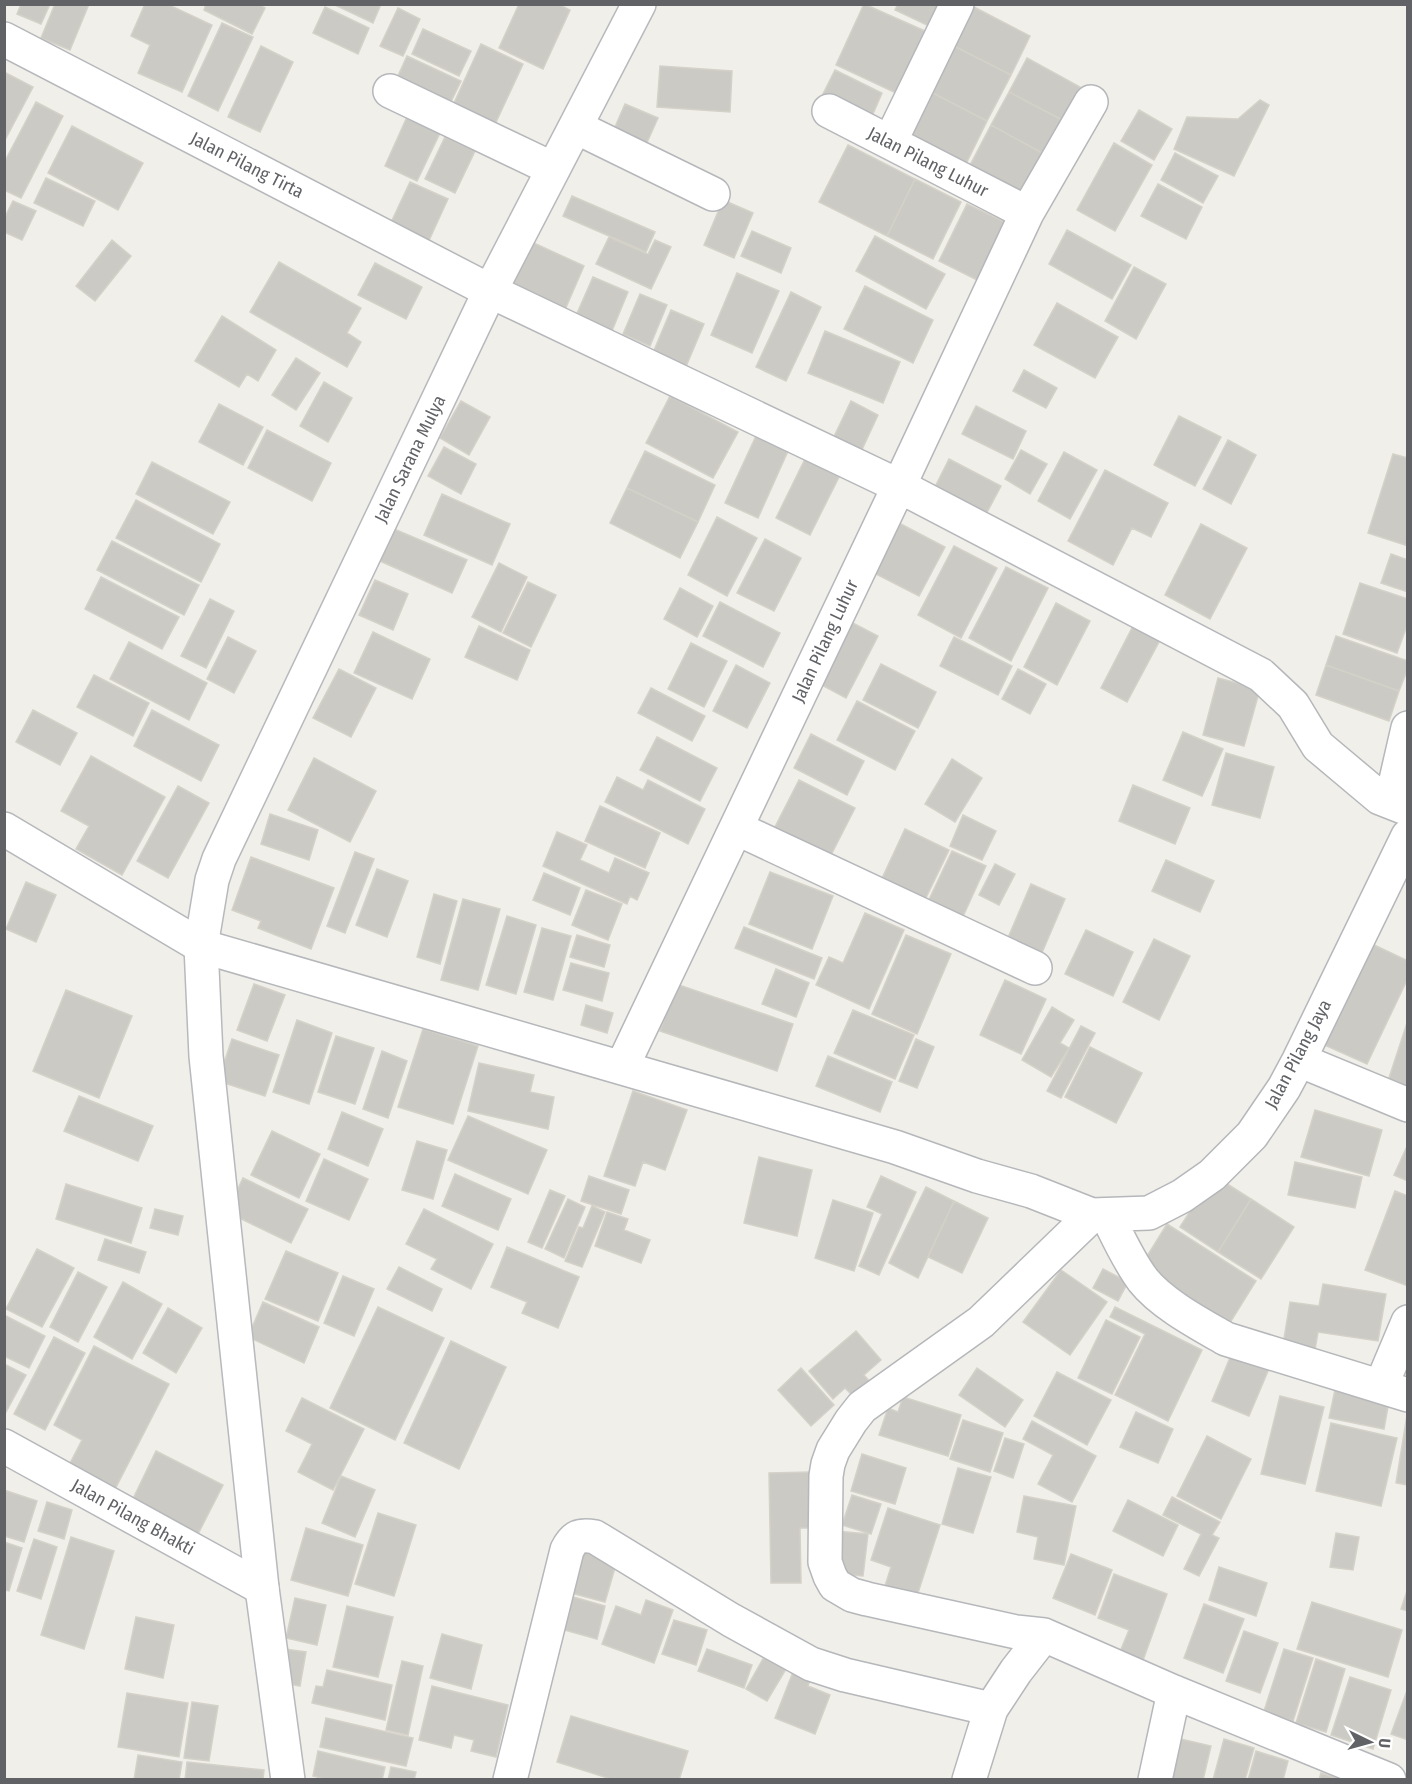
<svg xmlns="http://www.w3.org/2000/svg" width="1412" height="1784" viewBox="0 0 1412 1784" font-family="'Fira Sans Condensed',sans-serif">
<style>
.building{fill:#cbcac4;stroke:#d4d1c8;stroke-width:1.5}
.lines{fill:none;stroke-linecap:round;stroke-linejoin:round}
.street-casing{stroke:#b5b7bb;stroke-width:36}
.secondary-casing{stroke:#b7b9bd;stroke-width:36}
.street{stroke:#fff;stroke-width:33}
.secondary{stroke:#fff;stroke-width:33}
.labels{text-anchor:middle;dominant-baseline:central;stroke-width:4.5;stroke-linejoin:round;paint-order:stroke}
.street-label{font-size:18px;fill:#606266;stroke:#fff}
</style>
<rect width="100%" height="100%" fill="#f0efe9"/>
<!-- building -->
<path class="building" d="M21 4H50L41 24 17 14Z
M55 4H89L70 50 41 38Z
M145 4H167L212 25 182 92 138 73 150 45 131 36Z
M206 4H258L265 8 252 34 204 10Z
M333 4H381L373 23Z
M519 4H558L570 10 543 69 499 48Z
M864 4 925 31 896 93 836 65Z
M898 4H939L929 26 895 10Z
M972 6 1030 36 1011 75 952 45Z
M325 7 369 28 358 54 313 33Z
M398 8 420 19 403 56 380 46Z
M222 23 253 37 218 111 188 96Z
M423 29 471 51 459 76 412 54Z
M481 44 523 64 491 133 449 114Z
M952 45 1011 75 987 121 929 91Z
M261 46 293 62 260 132 228 117Z
M407 56 461 81 446 112 393 87Z
M1027 58 1080 87 1062 120 1009 92Z
M660 66 732 71 730 112 657 107Z
M835 70 882 93 869 123 820 100Z
M4 72 33 87 4 142Z
M929 91 987 121 963 170 904 140Z
M1009 92 1062 120 1044 154 991 125Z
M1260 100 1269 105 1234 176 1174 149 1187 117 1238 119Z
M36 102 63 116 21 198 4 190V163Z
M625 104 658 118 641 156 609 141Z
M1139 110 1172 129 1154 160 1121 141Z
M407 117 440 133 417 181 385 166Z
M991 125 1044 154 1020 200 967 171Z
M72 126 143 163 118 210 48 173Z
M445 137 475 151 455 193 425 179Z
M1114 143 1152 165 1115 231 1077 210Z
M848 145 915 179 887 236 819 202Z
M1175 153 1218 176 1203 203 1161 180Z
M46 178 95 201 83 226 34 203Z
M915 179 961 202 933 259 887 236Z
M410 182 448 199 426 247 388 229Z
M1158 184 1202 207 1186 239 1141 216Z
M572 196 655 232 646 252 563 216Z
M723 200 753 213 734 258 704 245Z
M13 201 36 211 22 240 4 232V219Z
M967 204 1009 224 981 282 939 261Z
M1067 230 1131 265 1112 299 1049 264Z
M752 231 791 248 781 273 741 256Z
M875 236 945 274 926 309 856 271Z
M609 237 648 254 655 240 671 247 651 289 596 264Z
M525 239 584 266 561 319 501 293Z
M112 240 131 256 95 301 76 286Z
M279 262 361 308 347 333 361 342 347 367 250 312Z
M375 263 422 287 406 319 358 295Z
M1134 267 1166 284 1136 339 1105 321Z
M737 273 779 291 752 353 711 335Z
M593 277 628 292 607 343 571 327Z
M865 286 933 320 913 363 844 329Z
M791 292 821 307 786 381 756 367Z
M640 294 667 305 650 346 623 334Z
M1057 303 1118 337 1095 378 1034 345Z
M671 310 704 324 685 369 652 355Z
M222 316 276 350 258 381 247 374 239 387 195 361Z
M825 331 900 362 883 403 808 373Z
M296 358 320 373 296 410 272 395Z
M1024 370 1057 388 1046 408 1013 391Z
M324 382 352 398 328 442 300 426Z
M670 396 738 432 713 478 646 443Z
M461 401 490 417 469 455 440 438Z
M851 401 878 415 859 456 831 443Z
M219 404 263 427 243 465 199 442Z
M976 406 1026 431 1013 459 962 434Z
M1179 416 1221 437 1195 486 1154 465Z
M267 430 331 463 312 501 248 468Z
M756 436 788 451 758 518 725 503Z
M1228 440 1256 455 1231 504 1203 489Z
M444 447 476 464 461 494 428 476Z
M1021 450 1047 464 1030 494 1005 479Z
M645 451 715 485 698 522 627 488Z
M1064 452 1097 470 1070 519 1038 501Z
M1393 454 1408 458V546L1368 533Z
M805 459 839 477 810 535 776 518Z
M949 459 1001 486 984 518 933 491Z
M152 462 230 502 213 534 136 494Z
M1105 470 1168 503 1151 537 1132 528 1113 565 1068 541Z
M627 488 698 522 680 558 610 523Z
M442 494 510 524 492 565 424 535Z
M136 500 220 544 201 582 116 538Z
M717 517 757 538 727 596 688 575Z
M897 522 945 547 919 596 872 572Z
M1201 524 1247 548 1210 619 1165 595Z
M394 529 467 560 452 593 380 561Z
M765 539 801 558 774 611 737 593Z
M112 541 199 585 184 615 97 570Z
M954 546 997 568 961 638 918 615Z
M1391 554 1408 560V592L1381 583Z
M499 563 527 577 501 632 472 617Z
M1006 567 1048 588 1011 661 969 638Z
M101 577 179 617 162 649 85 609Z
M375 580 408 594 393 630 359 615Z
M528 582 556 595 531 647 503 633Z
M1360 583 1408 599V623L1397 653 1343 634Z
M680 588 713 606 697 637 664 619Z
M210 599 234 611 206 668 181 656Z
M720 602 780 633 763 667 703 636Z
M1056 603 1090 621 1057 685 1024 667Z
M847 620 878 636 846 698 816 682Z
M479 626 530 650 517 680 465 657Z
M1133 626 1160 640 1127 702 1101 688Z
M373 632 430 659 412 699 354 673Z
M1336 636 1408 661V668L1399 691 1326 665Z
M228 637 256 651 234 693 207 679Z
M954 637 1012 666 998 695 940 666Z
M129 642 207 683 189 720 110 679Z
M691 643 727 661 704 707 668 689Z
M881 664 936 692 918 728 863 700Z
M736 665 770 683 747 728 713 711Z
M1326 665 1399 691 1389 721 1316 695Z
M339 669 376 688 351 737 313 718Z
M1018 669 1046 684 1030 714 1002 699Z
M94 675 149 703 133 736 77 707Z
M1218 678 1260 689 1244 746 1203 735Z
M651 688 705 716 692 741 638 713Z
M857 701 915 731 895 770 837 740Z
M33 710 77 733 60 765 16 742Z
M152 710 219 745 201 781 134 746Z
M1183 732 1223 749 1202 796 1163 780Z
M811 734 864 761 847 795 794 768Z
M657 737 717 768 700 801 640 770Z
M1226 753 1274 767 1260 818 1212 805Z
M91 756 165 797 122 875 76 849 89 826 61 811Z
M314 758 376 791 350 842 288 810Z
M952 759 982 778 955 822 925 804Z
M617 777 643 790 648 780 705 809 688 844 605 802Z
M799 780 855 808 831 855 775 827Z
M1133 785 1190 808 1175 844 1119 821Z
M178 786 209 803 168 878 137 861Z
M600 806 660 833 645 868 585 841Z
M270 814 318 830 309 860 261 844Z
M963 815 996 831 982 860 950 846Z
M905 829 949 850 921 908 878 887Z
M557 832 587 845 580 860 609 873 615 858 649 873 637 900 630 896 627 904 543 866Z
M952 851 986 866 960 923 925 908Z
M355 852 374 859 345 933 327 926Z
M251 857 334 888 311 949 258 928 261 921 232 910Z
M1166 860 1214 881 1200 912 1152 891Z
M995 864 1015 874 999 905 979 895Z
M377 869 408 881 387 937 356 925Z
M770 872 833 896 812 949 749 924Z
M544 873 580 888 570 915 533 900Z
M26 882 56 895 36 942 6 929Z
M1031 884 1065 899 1041 955 1007 940Z
M586 890 622 904 608 940 572 925Z
M434 894 457 901 440 964 417 957Z
M463 899 500 909 478 990 441 980Z
M865 913 904 930 869 1009 816 985 829 957 843 963Z
M507 916 536 925 516 994 486 985Z
M744 927 822 958 814 979 735 948Z
M542 928 571 936 553 1000 524 992Z
M1086 930 1133 952 1113 996 1065 974Z
M577 935 610 945 604 967 570 957Z
M906 935 951 954 917 1034 872 1014Z
M1154 939 1190 956 1159 1020 1123 1002Z
M1370 943 1408 961V978L1367 1064 1322 1044Z
M571 963 609 973 602 1001 563 990Z
M776 969 809 983 796 1017 762 1004Z
M1005 980 1046 999 1021 1054 980 1035Z
M254 984 285 995 267 1041 237 1030Z
M676 984 793 1024 777 1071 660 1031Z
M66 990 132 1016 99 1098 33 1071Z
M586 1005 613 1013 607 1033 581 1025Z
M1052 1007 1074 1020 1060 1043 1069 1048 1051 1077 1022 1060Z
M853 1010 914 1035 895 1079 834 1053Z
M297 1020 332 1033 309 1104 273 1092Z
M1408 1020V1087L1388 1081Z
M1081 1026 1095 1033 1061 1098 1047 1091Z
M423 1029 478 1046 453 1124 398 1107Z
M336 1036 374 1048 355 1104 318 1092Z
M232 1039 279 1055 265 1096 218 1081Z
M916 1039 934 1047 917 1088 899 1081Z
M1090 1047 1142 1073 1116 1123 1065 1097Z
M382 1051 407 1061 388 1118 363 1109Z
M828 1056 892 1082 880 1112 816 1086Z
M479 1063 534 1075 530 1092 554 1097 548 1129 468 1111Z
M633 1091 687 1110 665 1170 643 1162 635 1186 604 1176Z
M79 1096 153 1126 138 1161 64 1131Z
M1315 1110 1382 1130 1369 1176 1301 1157Z
M342 1112 383 1129 368 1166 328 1149Z
M468 1116 547 1150 528 1194 448 1160Z
M272 1131 320 1154 299 1198 251 1175Z
M417 1141 447 1150 433 1199 402 1190Z
M1408 1144V1181L1394 1175Z
M759 1157 812 1170 797 1236 744 1223Z
M324 1159 368 1179 349 1220 306 1201Z
M1295 1162 1362 1177 1355 1208 1288 1195Z
M455 1174 511 1199 498 1230 442 1206Z
M1213 1175 1251 1199 1218 1252 1180 1227Z
M589 1176 629 1190 621 1214 581 1201Z
M881 1176 916 1192 879 1275 859 1266 882 1214 867 1207Z
M243 1178 308 1209 291 1243 227 1212Z
M66 1184 142 1208 131 1243 56 1219Z
M926 1187 954 1201 918 1278 889 1263Z
M550 1190 565 1196 542 1248 528 1242Z
M1395 1191 1408 1196V1286L1365 1270Z
M568 1199 585 1207 564 1258 545 1249Z
M1251 1199 1294 1227 1261 1279 1218 1252Z
M833 1200 873 1213 854 1271 815 1258Z
M954 1201 988 1218 962 1273 928 1257Z
M592 1206 605 1212 582 1267 565 1261 579 1227 583 1228Z
M155 1209 183 1216 178 1235 150 1228Z
M424 1209 493 1244 471 1289 431 1269 437 1259 406 1244Z
M607 1212 628 1219 624 1230 650 1240 641 1263 595 1246Z
M1167 1224 1256 1281 1228 1326 1139 1269Z
M105 1239 146 1252 139 1273 98 1260Z
M507 1247 579 1277 558 1328 522 1313 527 1302 491 1287Z
M37 1249 74 1268 42 1327 6 1309Z
M286 1251 338 1273 318 1321 265 1299Z
M399 1267 442 1289 432 1311 387 1289Z
M1103 1269 1128 1282 1118 1301 1093 1288Z
M1061 1270 1107 1302 1070 1355 1023 1322Z
M78 1272 107 1287 78 1342 50 1327Z
M343 1276 374 1289 354 1336 324 1323Z
M123 1282 162 1304 132 1359 94 1337Z
M1323 1284 1386 1294 1378 1341 1318 1332 1314 1356 1282 1351 1290 1302 1319 1306Z
M263 1302 319 1327 304 1363 248 1337Z
M378 1307 444 1338 395 1440 330 1408Z
M1115 1307 1202 1350 1168 1421 1115 1395 1145 1334 1110 1317Z
M168 1308 202 1328 176 1373 143 1353Z
M4 1315 45 1336 29 1368 4 1356Z
M1106 1320 1140 1337 1112 1394 1078 1378Z
M856 1331 881 1360 864 1375 870 1382 853 1396 845 1388 833 1399 809 1371Z
M54 1337 85 1353 45 1430 14 1414Z
M451 1341 506 1367 459 1469 404 1443Z
M94 1346 169 1384 111 1497 65 1473 82 1440 54 1425Z
M1234 1348 1271 1364 1249 1416 1212 1401Z
M4 1364 26 1375 6 1412 4 1411Z
M801 1368 834 1405 811 1426 778 1390Z
M977 1368 1023 1400 1005 1427 959 1395Z
M1057 1372 1111 1400 1087 1445 1034 1416Z
M1335 1390 1389 1401 1384 1429 1329 1418Z
M1280 1396 1324 1407 1305 1484 1261 1474Z
M903 1397 961 1415 948 1456 879 1435 888 1408 898 1412Z
M302 1398 364 1429 333 1490 298 1472 312 1444 286 1431Z
M1136 1412 1173 1429 1158 1463 1120 1447Z
M1407 1415H1408V1485L1396 1483Z
M963 1420 1003 1433 990 1472 950 1459Z
M1032 1421 1096 1456 1072 1502 1038 1484 1053 1455 1023 1439Z
M1331 1423 1397 1438 1381 1506 1316 1491Z
M1207 1436 1251 1459 1221 1519 1177 1496Z
M1005 1438 1024 1444 1013 1478 994 1471Z
M156 1451 223 1485 197 1536 131 1503Z
M862 1454 906 1468 895 1504 851 1491Z
M958 1468 991 1477 973 1533 942 1524Z
M811 1472 812 1528H800L801 1583H771L769 1473Z
M341 1476 375 1490 355 1537 322 1523Z
M4 1490 37 1501 24 1542 4 1536Z
M852 1495 881 1504 871 1534 842 1525Z
M1024 1496 1076 1506 1064 1565 1034 1559 1038 1537 1017 1532Z
M1172 1497 1220 1522 1212 1535 1219 1538 1199 1576 1184 1569 1201 1534 1163 1515Z
M1128 1500 1178 1525 1163 1556 1113 1531Z
M47 1502 72 1510 64 1539 38 1531Z
M888 1508 940 1525 917 1596 885 1586 891 1567 871 1560Z
M378 1513 416 1525 394 1596 355 1584Z
M306 1528 363 1545 348 1596 291 1580Z
M836 1531 868 1534 863 1576 831 1573Z
M1336 1533 1359 1537 1353 1570 1330 1567Z
M71 1537 114 1551 84 1649 41 1635Z
M34 1539 57 1547 41 1599 17 1591Z
M4 1542 22 1548 9 1591 4 1590Z
M583 1551 617 1561 605 1602 571 1593Z
M1071 1554 1112 1570 1095 1615 1053 1598Z
M1219 1567 1267 1583 1256 1616 1209 1600Z
M1114 1574 1167 1594 1142 1663 1119 1654 1129 1630 1098 1618Z
M1408 1588V1611L1401 1609Z
M570 1596 605 1606 597 1639 561 1629Z
M295 1598 326 1605 317 1645 286 1638Z
M646 1600 673 1610 654 1663 602 1644 616 1606 641 1615Z
M1312 1602 1402 1630 1388 1677 1297 1649Z
M1204 1604 1244 1619 1223 1673 1184 1658Z
M347 1606 393 1617 378 1677 333 1667Z
M136 1617 174 1625 163 1678 125 1669Z
M674 1620 707 1630 696 1665 662 1654Z
M1244 1631 1278 1643 1260 1693 1226 1681Z
M442 1634 482 1645 471 1689 430 1678Z
M285 1649 306 1652 300 1686 279 1682Z
M707 1649 752 1665 744 1688 698 1671Z
M1284 1649 1313 1658 1293 1721 1264 1711Z
M764 1657 786 1669 767 1701 746 1689Z
M1316 1659 1345 1669 1326 1732 1296 1723Z
M402 1661 423 1666 408 1735 386 1730Z
M795 1667 812 1674 808 1686 830 1695 815 1734 775 1718Z
M327 1670 392 1685 385 1720 312 1703 316 1686 323 1687Z
M1350 1677 1391 1690 1373 1749 1331 1735Z
M432 1686 508 1705 496 1757 471 1751 474 1740 454 1735 451 1748 419 1740Z
M1408 1688V1740L1391 1734Z
M127 1693 188 1703 179 1757 118 1747Z
M192 1702 218 1706 209 1761 184 1758Z
M571 1716 688 1751 679 1780H614L557 1762Z
M326 1718 413 1738 406 1766 320 1747Z
M1172 1737 1211 1746 1203 1780H1162Z
M1224 1739 1254 1748 1245 1780H1213Z
M318 1751 385 1767 382 1780H328L313 1776Z
M1256 1751 1288 1761 1283 1780H1248Z
M138 1755 182 1762 179 1780H134Z
M187 1762 264 1770 263 1780H185Z
M391 1767 416 1772 414 1780H388Z
M1321 1773 1341 1780H1319Z"/>
<g class="lines">
<defs>
<path id="street" d="M4 39 490 291 899 486 1261 675 1293 705 1318 746 1380 798 1408 809
M390 91 553 169
M829 111 1027 213
M576 127 713 194
M890 142 957 4
M1391 802 1408 728
M736 828 1035 968
M4 829 201 946 895 1147 977 1176 1031 1191 1092 1215 1149 1213 1182 1196 1212 1175 1252 1135 1284 1088 1299 1060 1408 836
M1299 1060 1408 1105
M622 1067 899 486 1027 213 1091 102
M1092 1215 981 1322 862 1407 851 1421 833 1450 828 1464 826 1476 825 1562 830 1576 835 1585 852 1595 867 1599 1016 1632 1044 1635 1174 1692 1389 1780
M1107 1215C1118 1237 1128 1260 1143 1280 1162 1304 1200 1324 1226 1339L1408 1395
M1381 1386 1408 1322
M4 1446 262 1588
M510 1780 567 1550C574 1536 580 1534 595 1537L731 1620 811 1664 845 1675 991 1709
M969 1780 991 1709 1016 1671 1044 1635
M1155 1780 1174 1692"/>
<path id="secondary" d="M288 1780 262 1588 206 1056 201 946 212 880 219 859 490 291 639 4"/>
</defs>
<!-- street casing -->
<use href="#street" class="street-casing"/>
<!-- secondary casing -->
<use href="#secondary" class="secondary-casing"/>
<!-- street -->
<use href="#street" class="street"/>
<!-- secondary -->
<use href="#secondary" class="secondary"/>
</g>
<g class="labels">
<!-- street labels -->
<g class="street-label">
<text transform="translate(928 162) rotate(27)">Jalan Pilang Luhur</text>
<text transform="translate(247 165) rotate(27)">Jalan Pilang Tirta</text>
<text transform="translate(410 459) rotate(-64)">Jalan Sarana Mulya</text>
<text transform="translate(825 641) rotate(-65)">Jalan Pilang Luhur</text>
<text transform="translate(1298 1054) rotate(-62)">Jalan Pilang Jaya</text>
<text transform="translate(133 1517) rotate(29)">Jalan Pilang Bhakti</text>
</g>
</g>
<!-- border -->
<rect width="1412" height="1784" fill="none" stroke="#606266" stroke-width="12"/>
<!-- north arrow -->
<g transform="translate(1370 1742) rotate(95)" stroke="#ffffff" stroke-width="4.5" paint-order="stroke">
<path d="M0-4.5L10 22L0 15L-10 22Z" fill="#606266"/>
<text y="-9" font-size="16" font-weight="bold" text-anchor="middle" fill="#606266">U</text>
</g>
</svg>
